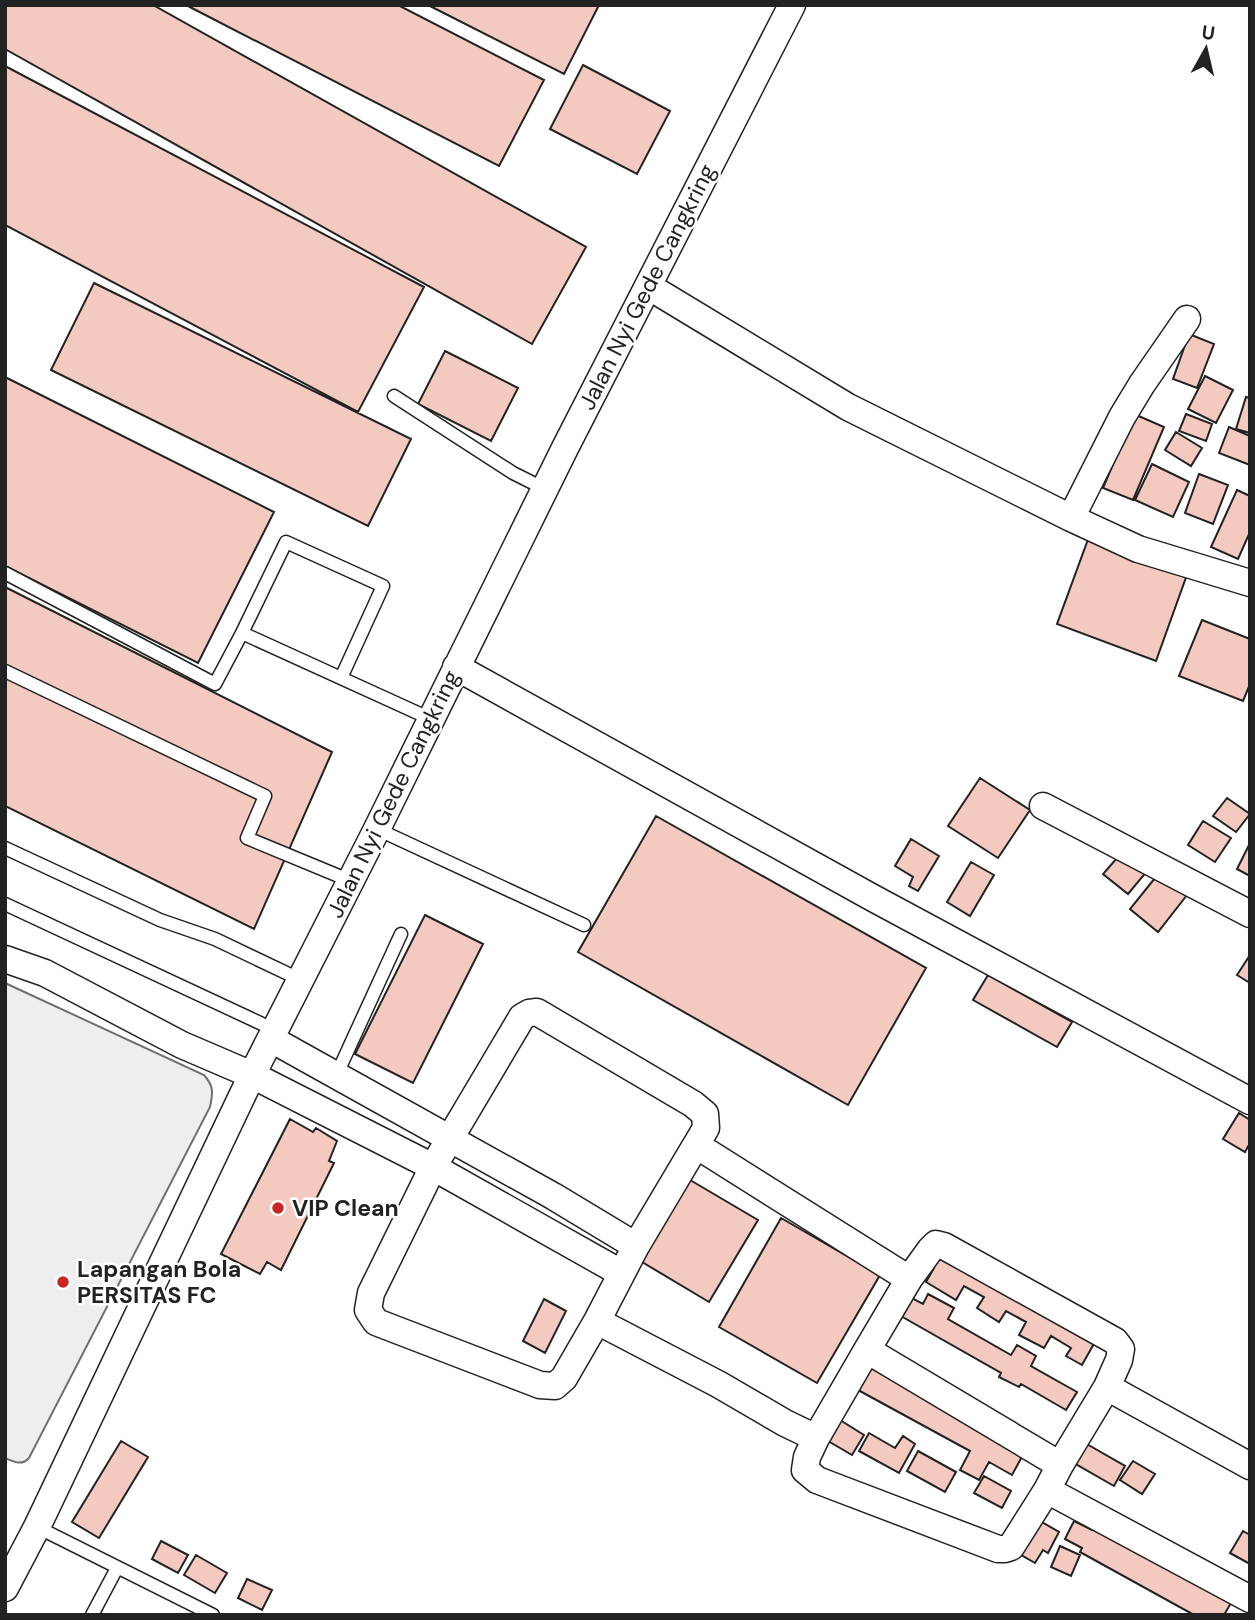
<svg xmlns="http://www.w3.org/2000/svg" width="1255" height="1620" viewBox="0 0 1255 1620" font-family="'DM Sans',sans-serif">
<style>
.green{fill:#eee;stroke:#6f6f6f;stroke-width:2}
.building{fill:#f3c9c0;stroke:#222;stroke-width:2}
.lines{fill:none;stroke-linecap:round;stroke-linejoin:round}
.service-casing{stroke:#222;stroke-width:15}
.minor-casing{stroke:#222;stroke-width:29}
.service{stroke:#fff;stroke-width:12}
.minor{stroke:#fff;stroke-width:26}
.poi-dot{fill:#c62828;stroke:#fff;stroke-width:2.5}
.labels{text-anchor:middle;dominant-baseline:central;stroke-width:5;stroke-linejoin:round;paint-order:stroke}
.street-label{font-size:23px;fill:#222;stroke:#fff}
.poi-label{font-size:23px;font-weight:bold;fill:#222;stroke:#fff;text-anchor:start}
</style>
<rect width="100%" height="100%" fill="#fff"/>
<!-- green -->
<path class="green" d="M5 983 204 1075C214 1086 213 1093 210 1107L29 1458C22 1466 14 1462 5 1458Z"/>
<!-- building -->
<path class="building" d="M5 5H153L586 247 532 344 5 49Z
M186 5H398L544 80 499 166Z
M428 5H599L564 74Z
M583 65 670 111 637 174 550 129Z
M5 66 424 287 358 412 5 225Z
M94 283 411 439 368 526 51 370Z
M1189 334 1214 344 1197 388 1173 379Z
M445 351 518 388 491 441 418 404Z
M1205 376 1233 390 1216 423 1188 409Z
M5 377 274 512 198 663 5 566Z
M1246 397 1250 398V433L1236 429Z
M1134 414 1164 427 1133 500 1103 488Z
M1186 414 1212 424 1206 441 1179 431Z
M1229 427 1250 436V465L1219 453Z
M1176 432 1202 448 1191 466 1165 450Z
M1152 464 1189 482 1173 517 1135 500Z
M1199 474 1228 485 1213 524 1185 513Z
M1237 490 1250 496V532L1238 559 1211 547Z
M1090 534 1189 569 1156 661 1057 624Z
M5 587 332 752 254 929 5 806Z
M1202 620 1250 639V684L1243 701 1179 676Z
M980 778 1030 810 998 858 948 826Z
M1227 798 1250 814 1236 832 1213 816Z
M656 816 926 968 848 1105 578 952Z
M1203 821 1231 838 1215 862 1188 845Z
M911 839 939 856 918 891 909 886 913 877 895 866Z
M1250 843V876L1237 869Z
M1124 850 1148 870 1128 894 1103 874Z
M971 862 994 875 970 916 947 902Z
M1159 873 1187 895 1158 932 1130 909Z
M425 915 483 944 413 1083 355 1054Z
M1250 955V983L1237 975Z
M988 975 1072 1022 1057 1047 973 1000Z
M1239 1113 1250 1120V1143L1245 1152 1223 1139Z
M290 1119 313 1132 316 1128 337 1141 329 1161 334 1163 281 1270 267 1262 260 1274 221 1254Z
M685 1177 758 1220 709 1302 637 1259Z
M781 1218 880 1275 817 1383 719 1327Z
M936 1247 1096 1340 1082 1365 1066 1356 1071 1348 1051 1336 1044 1348 1019 1335 1026 1322 1006 1311 999 1322 977 1308 984 1297 964 1286 956 1300 926 1282 934 1268 926 1264Z
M928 1294 954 1308 948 1319 1011 1355 1017 1345 1036 1356 1031 1366 1077 1392 1066 1410 1021 1384 1019 1387 999 1377 1001 1373 899 1315 910 1297 923 1304Z
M544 1299 566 1311 545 1353 523 1341Z
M871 1368 1024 1453 1012 1475 989 1462 979 1480 960 1470 970 1451 858 1390Z
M840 1420 864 1435 852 1455 828 1441Z
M869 1433 895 1448 903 1436 915 1444 899 1473 859 1451Z
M121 1441 148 1457 99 1538 72 1522Z
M1085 1443 1125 1466 1114 1486 1074 1463Z
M918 1451 956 1472 945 1492 907 1471Z
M1133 1461 1155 1474 1142 1494 1120 1480Z
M984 1476 1011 1491 1002 1508 974 1493Z
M1035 1518 1059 1532 1048 1553 1043 1550 1035 1563 1016 1552Z
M1074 1521 1092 1530 1094 1527 1231 1603 1224 1615H1194L1080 1552 1082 1548 1065 1539Z
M1243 1531 1250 1535V1564L1230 1553Z
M161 1541 188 1555 178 1573 152 1559Z
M1060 1546 1080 1555 1071 1576 1051 1567Z
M196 1555 227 1573 215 1593 184 1575Z
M247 1579 272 1590 262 1610 238 1598Z"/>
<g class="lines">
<defs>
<path id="service" d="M394 396 513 473 545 489
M5 573 215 684 242 633
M5 671 265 796 247 838 351 881
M341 678 383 586 286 542 242 633 431 719
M377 829 584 925
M5 848 160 920 215 939 301 980
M5 904 275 1030
M336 1076 401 934
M37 1527 213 1615
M92 1615 117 1568"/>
<path id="minor" d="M648 286 848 407 1071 518 1138 549 1250 583
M1071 518 1122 417 1142 384 1187 319
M456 667 873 898 1250 1101
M1043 806 1250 914
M5 959 45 973 182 1045 252 1075 433 1167 621 1273
M271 1039 553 1196 636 1246
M696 1145 706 1128 705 1114 693 1104 537 1012 529 1013 522 1017 433 1167 371 1293 368 1310 376 1322 540 1385 555 1386 564 1378 597 1321 636 1246 696 1145 909 1279
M936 1244 944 1246 1115 1341 1121 1349 1119 1360 1107 1387 1060 1465 1047 1490 1011 1547 1005 1549H998L817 1480 805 1470 807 1457 816 1438 867 1350 909 1279 930 1250Z
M597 1321 718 1384 785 1423 816 1438
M867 1350 1060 1465
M1107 1387 1250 1466
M1047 1490 1250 1599
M5 1588 37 1527 252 1075 377 829 565 448 792 5"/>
</defs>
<!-- service casing -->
<use href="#service" class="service-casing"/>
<!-- minor casing -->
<use href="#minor" class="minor-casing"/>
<!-- service -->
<use href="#service" class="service"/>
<!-- minor -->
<use href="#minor" class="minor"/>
</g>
<!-- markers -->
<g class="poi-dot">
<circle cx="278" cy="1208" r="7"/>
<circle cx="63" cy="1282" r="7"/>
</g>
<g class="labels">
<!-- street labels -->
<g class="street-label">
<text transform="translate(647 287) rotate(-63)">Jalan Nyi Gede Cangkring</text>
<text transform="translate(393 794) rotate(-64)">Jalan Nyi Gede Cangkring</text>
</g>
<!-- poi labels -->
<g class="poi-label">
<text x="292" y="1208">VIP Clean</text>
<text x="77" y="1269">Lapangan Bola<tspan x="77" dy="26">PERSITAS FC</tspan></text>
</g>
</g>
<!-- border -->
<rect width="1255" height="1620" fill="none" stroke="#222222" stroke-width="14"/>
<!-- north arrow -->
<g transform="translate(1206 49) rotate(8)" stroke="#ffffff" stroke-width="5" paint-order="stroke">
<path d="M0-5L12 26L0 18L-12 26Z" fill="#222222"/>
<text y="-10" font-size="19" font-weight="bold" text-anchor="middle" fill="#222222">U</text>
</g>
</svg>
